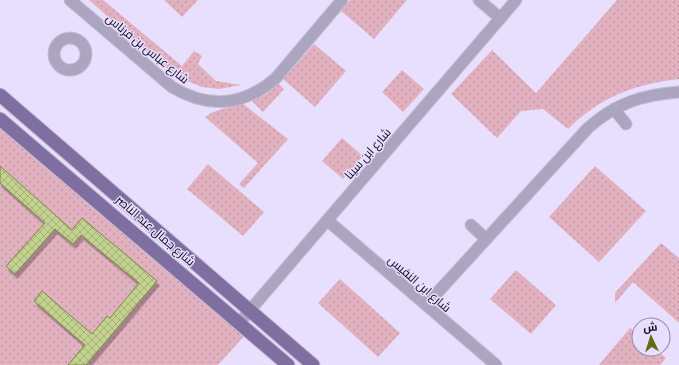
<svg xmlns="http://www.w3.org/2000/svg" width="679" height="365" viewBox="0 0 679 365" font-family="Commissioner,Cairo,sans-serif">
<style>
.grass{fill:url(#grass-dots)}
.building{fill:url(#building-cross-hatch);stroke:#79873b;filter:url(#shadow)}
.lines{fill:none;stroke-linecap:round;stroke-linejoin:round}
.minor-casing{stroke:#c4bcd9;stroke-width:13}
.major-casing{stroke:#c4bcd9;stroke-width:15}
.minor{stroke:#aca5c0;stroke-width:11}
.major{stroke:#7e6fa0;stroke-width:13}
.labels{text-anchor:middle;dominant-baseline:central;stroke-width:3;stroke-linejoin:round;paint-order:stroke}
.street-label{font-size:12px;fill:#0e051e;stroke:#e7dffd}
</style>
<defs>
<pattern id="grass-dots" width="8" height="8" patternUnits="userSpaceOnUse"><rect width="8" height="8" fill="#e2b1c0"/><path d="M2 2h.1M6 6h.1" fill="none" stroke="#c197a5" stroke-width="1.8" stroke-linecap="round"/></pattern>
<pattern id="building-cross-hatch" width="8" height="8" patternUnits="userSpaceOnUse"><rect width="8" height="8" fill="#c4d28f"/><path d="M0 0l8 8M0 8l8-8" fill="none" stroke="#a7b37b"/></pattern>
<filter id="shadow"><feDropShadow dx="2.5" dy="4.5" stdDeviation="0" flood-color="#0004"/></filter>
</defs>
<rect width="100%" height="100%" fill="#e7dffd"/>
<!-- grass -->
<path class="grass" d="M89 0H103L182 66 194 51 202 56 198 64 216 81 241 85 219 89 202 87 183 79 162 65Z
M164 0H198L182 17Z
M350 0H407L374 39 341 11Z
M617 0H679V79C658 81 629 88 610 98 594 106 580 117 568 129L543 109 521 111 497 138 451 94 492 50 536 93Z
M314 44 346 71 315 107 283 79Z
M402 70 424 89 403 112 382 92Z
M279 84 284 89 263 112 251 100 266 94Z
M242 103 288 139 244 188 239 184 258 163 205 117 213 112Z
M0 125 245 335 218 365H0Z
M342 138 363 156 343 179 322 161Z
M208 164 264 212 243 236 187 189Z
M595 166 646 211 599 262 549 217Z
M661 243 679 258V323L633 282 615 303V293Z
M516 270 556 305 531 334 490 299Z
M340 279 400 333 378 357 318 303Z
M630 328 639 335V349H655L666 358 660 365H599Z"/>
<!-- building -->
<path class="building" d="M0 166 72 230 82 218 157 281 86 365H68L85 345 34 301 42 291 92 334 107 316 110 318 139 283 81 235 73 244 55 229 15 274 6 266 45 223 0 183Z"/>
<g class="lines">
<defs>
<path id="minor" d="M70 0 172 87C208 109 244 106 276 78L342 0
M479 0 500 18
M54 54a16 16 0 1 1 32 0a16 16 0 1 1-32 0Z
M614 109 626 124
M327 220 496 365
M471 225 486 239
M426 305 588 128C616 103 642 95 679 92
M239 323 516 0"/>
<path id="major" d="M0 95 313 365
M0 119 288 365"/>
</defs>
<!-- minor casing -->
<use href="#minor" class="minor-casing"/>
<!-- major casing -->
<use href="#major" class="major-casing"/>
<!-- minor -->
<use href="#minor" class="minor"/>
<!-- major -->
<use href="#major" class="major"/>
</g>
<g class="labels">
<!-- street labels -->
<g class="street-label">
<text transform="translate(148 48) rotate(39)">شارع عباس بن فرناس</text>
<text transform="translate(367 153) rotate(-49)">شارع ابن سينا</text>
<text transform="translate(156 230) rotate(41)">شارع جمال عبد الناصر</text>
<text transform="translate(420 283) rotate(41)">شارع ابن النفيس</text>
</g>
</g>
<!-- north arrow -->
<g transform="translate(651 337) rotate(356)"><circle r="19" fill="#e7dffd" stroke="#9088a4"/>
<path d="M0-3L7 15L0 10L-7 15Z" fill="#5f6c14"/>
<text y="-6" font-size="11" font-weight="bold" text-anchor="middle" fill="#0e051e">ش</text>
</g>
</svg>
